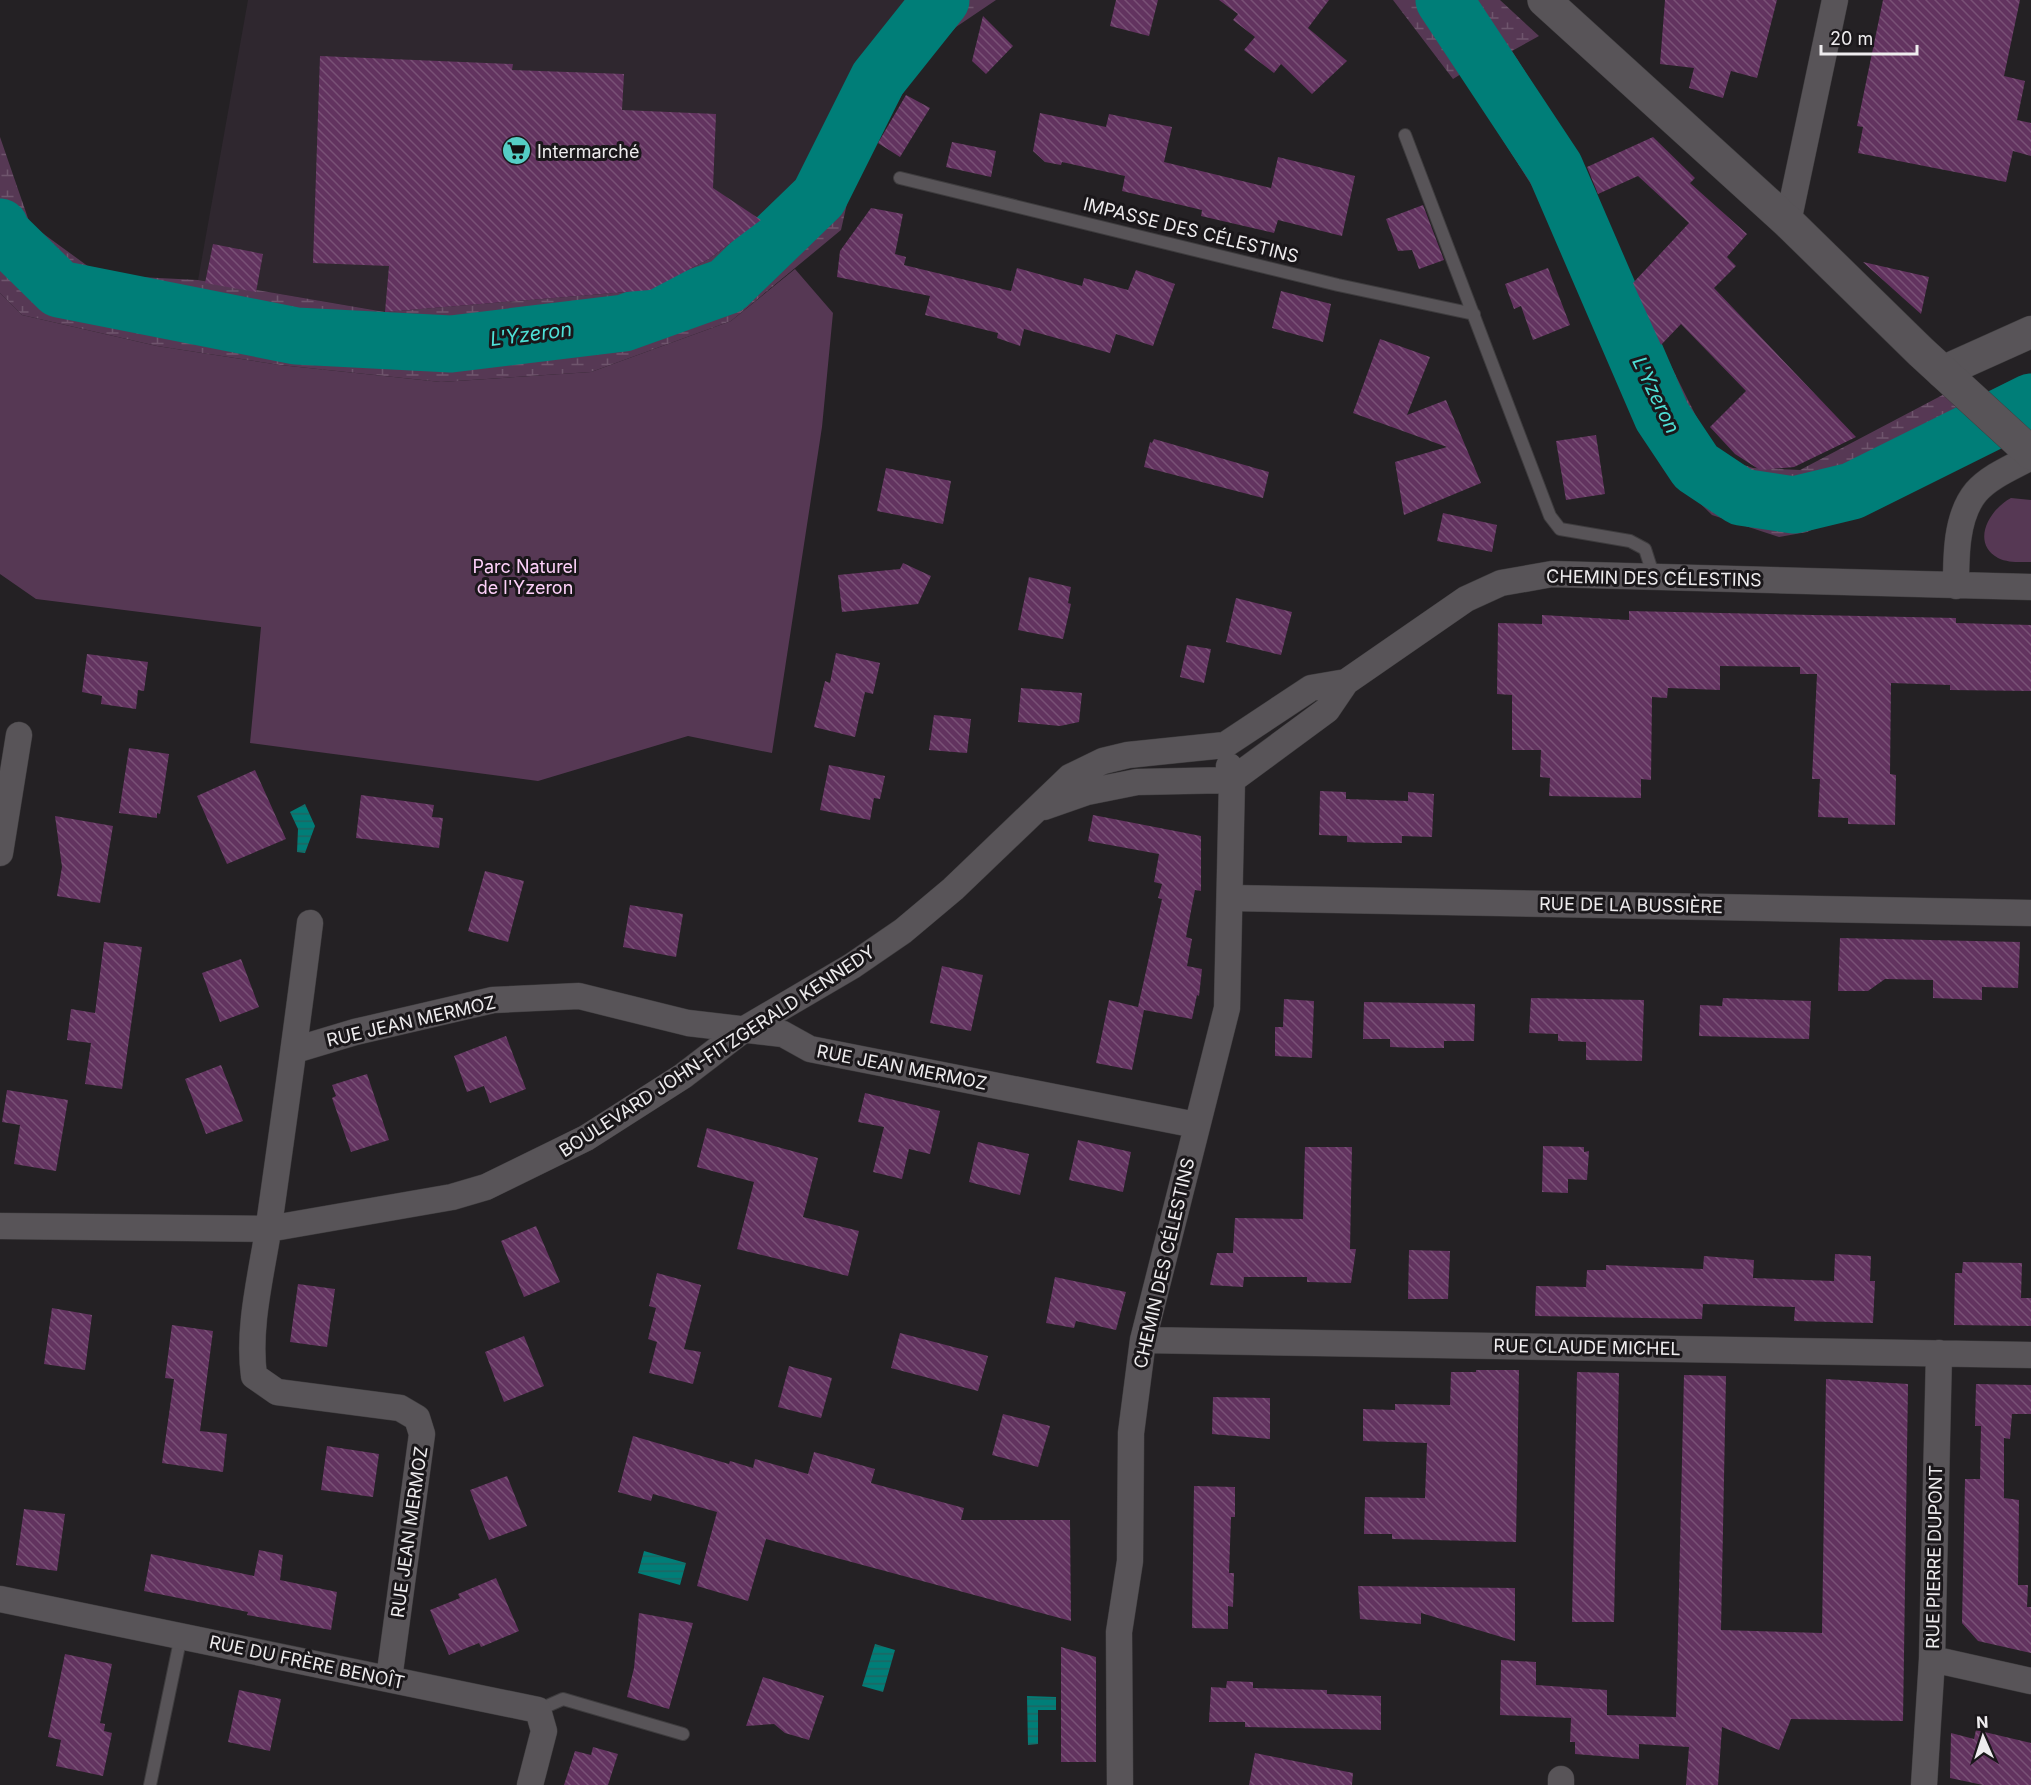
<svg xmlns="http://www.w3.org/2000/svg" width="2031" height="1785" viewBox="0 0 2031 1785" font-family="Inter,sans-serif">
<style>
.built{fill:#2f272f}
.wetland{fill:url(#wetland-marsh)}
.park{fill:#563854}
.water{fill:url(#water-rules)}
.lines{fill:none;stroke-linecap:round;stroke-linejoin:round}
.river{stroke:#007e78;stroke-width:57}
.building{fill:url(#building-back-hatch)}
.service-casing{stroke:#3e3c3e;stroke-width:14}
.minor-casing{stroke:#3e3c3e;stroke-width:27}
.tertiary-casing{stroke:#3e3c3e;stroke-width:33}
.secondary-casing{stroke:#3e3c3e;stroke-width:34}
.service{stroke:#585458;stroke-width:12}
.minor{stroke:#585458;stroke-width:26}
.tertiary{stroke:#585458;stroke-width:32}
.secondary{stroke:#585458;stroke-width:33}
.labels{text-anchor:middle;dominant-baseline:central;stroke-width:6;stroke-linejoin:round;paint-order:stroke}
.poi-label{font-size:18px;fill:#eeecee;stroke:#1a171a;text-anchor:start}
.street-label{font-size:18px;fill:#eeecee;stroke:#1a171a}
.park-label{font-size:18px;fill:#fed1fa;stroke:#1a171a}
.water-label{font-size:20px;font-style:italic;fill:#4fe1d7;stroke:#1a171a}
</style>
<defs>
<pattern id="wetland-marsh" width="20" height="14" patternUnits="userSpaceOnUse" patternTransform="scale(1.5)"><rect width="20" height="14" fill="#563854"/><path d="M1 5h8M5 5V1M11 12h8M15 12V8" fill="none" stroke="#6f556d"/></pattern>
<pattern id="water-rules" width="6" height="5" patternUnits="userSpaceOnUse" patternTransform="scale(1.5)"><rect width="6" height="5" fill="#007e78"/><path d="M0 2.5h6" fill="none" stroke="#206562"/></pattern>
<pattern id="building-back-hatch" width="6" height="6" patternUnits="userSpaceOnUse" patternTransform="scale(1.5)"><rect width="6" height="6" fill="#62335f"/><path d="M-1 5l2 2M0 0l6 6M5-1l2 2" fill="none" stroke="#795176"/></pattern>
</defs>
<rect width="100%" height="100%" fill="#242124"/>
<!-- built -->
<path class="built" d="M248 0H909L861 56 805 176 761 220 709 259 650 290 385 312 198 280Z"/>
<!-- wetland -->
<path class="wetland" d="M909 0H996L956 27 918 67 852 181 841 230 731 321 591 372 441 382 280 365 157 346 22 315 0 293V137L30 224 100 275 198 280 385 312 650 290 709 259 761 220 805 176 861 56Z
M1393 0H1500L1539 36 1512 51 1584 165 1631 286 1709 442 1729 460 1753 468 1800 470 1954 389 2009 444 1807 532 1779 537 1712 515 1670 474 1640 421 1548 211 1461 74 1453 79Z"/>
<!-- park -->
<path class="park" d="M795 269 833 313 822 427 772 753 688 736 538 781 250 743 261 627 36 599 0 574V293L22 315 157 346 280 365 441 382 591 372 731 321Z
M2011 498 2031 500V562C2020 562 2008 563 1998 558 1970 542 1990 509 2011 498Z"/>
<!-- water -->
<path class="water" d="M305 804 315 826 305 853 297 852 298 829 290 812Z
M644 1551 686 1563 680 1585 638 1573Z
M875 1644 895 1650 883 1692 862 1686Z
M1027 1696 1056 1697V1710H1038V1744L1028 1745Z"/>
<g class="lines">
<!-- river -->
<path class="river" d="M1444 0 1555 168 1662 416 1696 467 1741 497 1794 505 1852 491 2031 402
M0 227 2 233 59 289 296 336 451 344 624 323 727 286 819 197 878 79 941 0"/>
</g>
<!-- building -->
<path class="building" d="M1116 0H1158L1149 36 1110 26Z
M1219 0H1329L1308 28 1347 61 1312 94 1281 64 1274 73 1244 50 1255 37 1233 20 1238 14Z
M1665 0H1777L1757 78 1731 71 1723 98 1689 88 1694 68 1660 64Z
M1883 0H2020L2004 76 2025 81 2017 120 2031 123V156L2013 151 2006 182 1858 153 1863 127 1857 126Z
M983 16 1013 46 986 74 972 61Z
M320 56 513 64 512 70 624 74 622 110 716 114 713 188 761 220 709 259 650 290 385 312 389 266 313 263Z
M906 95 930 108 900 157 878 143Z
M1040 113 1106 127 1109 114 1172 127 1164 162 1271 188 1278 157 1355 176 1342 236 1278 220 1274 233 1201 216 1202 210 1122 191 1125 176 1062 162 1061 165 1045 162 1033 151Z
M1653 137 1695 178 1690 183 1747 234 1727 257 1736 266 1714 288 1856 437 1794 467 1760 470 1735 454 1710 427 1746 391 1681 324 1661 345 1633 283 1689 223 1638 176 1598 194 1587 167Z
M952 142 996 151 991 177 946 167Z
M1423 205 1444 260 1419 269 1412 250 1398 251 1386 219Z
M871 208 903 214 895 254 906 257 904 265 1011 291 1017 268 1082 286 1084 278 1128 290 1136 270 1175 284 1153 346 1116 334 1110 353 1024 329 1020 346 997 338 998 333 925 315 930 296 837 277 840 251Z
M213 244 263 254 256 292 205 283Z
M1863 262 1929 277 1921 314 1903 298Z
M1548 268 1570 325 1533 340 1521 306 1514 309 1505 284Z
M1281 291 1331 304 1323 342 1272 328Z
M1380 339 1430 357 1407 415 1446 400 1481 483 1404 515 1395 462 1447 447 1353 413Z
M1596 435 1605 494 1566 500 1556 441Z
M1154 439 1269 472 1263 498 1144 467 1150 442 1152 443Z
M886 468 951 481 943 524 877 511Z
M1443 513 1497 525 1492 552 1437 541Z
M903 563 931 576 918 604 842 612 838 575 900 569Z
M1029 577 1071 587 1068 603 1071 604 1063 639 1018 630Z
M1236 598 1292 612 1281 655 1226 642Z
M1629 611 1956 618V623L2031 625V691L1950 690V685L1891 683 1890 774 1896 775 1895 825 1848 824V818L1818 817 1820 779H1812L1817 674H1800V667L1720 666V690L1668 688 1667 698 1652 697 1651 780 1641 779V798L1549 796 1550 778 1540 777 1541 750H1512V695L1497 694 1498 623 1542 624V615L1629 620Z
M1187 645 1211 649 1204 683 1180 677Z
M836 653 880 663 873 694 865 692 855 737 814 727 825 681 830 683Z
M87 654 148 662 144 691 138 690 136 709 101 704 102 696 82 692Z
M1021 688 1082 693 1079 722 1060 726 1018 722Z
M934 715 971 719 967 753 929 750Z
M129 748 169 754 160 814 157 813V818L119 813Z
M829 765 885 776 880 799 874 798 870 820 820 810Z
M255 770 286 839 227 864 197 796Z
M1320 791 1346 792V799L1408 801V792L1434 794 1432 837 1402 836V843H1377L1347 842V836L1319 835Z
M361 795 434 805 432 817 443 818 439 848 356 838Z
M1093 815 1201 836V891L1195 890 1186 937 1192 939 1187 966 1202 969 1199 996 1197 995 1192 1019 1144 1010 1132 1070 1096 1063 1109 1000 1138 1007 1162 899 1158 898 1162 884 1154 882 1159 854 1088 841Z
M55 816 113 826 100 903 57 896 62 867Z
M485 871 524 881 508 942 468 931Z
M630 905 683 914 676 957 623 947Z
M1840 938 2020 942 2018 988 1982 987V1000L1933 998V980L1885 979 1868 991H1838Z
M104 942 142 947 122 1089 85 1084 91 1043 67 1040 71 1009 95 1013Z
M241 959 259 1007 220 1022 202 973Z
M942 966 983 975 971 1031 930 1023Z
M1531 998 1644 1000 1642 1061 1586 1060V1042L1558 1041V1034L1529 1033Z
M1723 998 1811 1001 1809 1039 1699 1036 1700 1005 1722 1006Z
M1284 999 1314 1001 1312 1058 1275 1056V1027H1283Z
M1364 1002 1475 1004 1474 1041H1444V1048H1418L1390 1047V1039H1363Z
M506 1036 526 1089 490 1103 484 1086 467 1092 454 1056Z
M221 1065 243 1121 206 1134 185 1079Z
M367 1074 389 1140 351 1152 332 1098 336 1096 332 1085Z
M7 1090 68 1100 56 1171 14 1164 20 1125 2 1122Z
M865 1093 940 1111 930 1154 909 1149 902 1179 873 1172 884 1127 858 1122Z
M707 1128 818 1158 803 1217 859 1231 848 1276 737 1249 754 1182 697 1167Z
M1078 1140 1131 1152 1123 1192 1069 1180Z
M978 1142 1029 1154 1020 1195 969 1182Z
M1543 1146 1584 1147V1152L1589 1151 1587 1180 1568 1179V1193L1542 1192Z
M1305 1147H1352L1350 1249H1356L1351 1283 1307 1282V1277H1244L1243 1287 1210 1285 1217 1253H1233L1235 1218 1303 1219Z
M536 1226 560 1282 524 1297 501 1241Z
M1409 1250 1450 1251 1448 1299H1408Z
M1835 1254 1871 1256 1870 1281H1875L1873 1323 1794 1321 1795 1307 1703 1304 1702 1319 1535 1316 1536 1286 1586 1287 1587 1270H1606V1265L1703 1269 1704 1256 1754 1260 1753 1278 1834 1281Z
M1963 1262 2022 1263 2021 1298H2031V1326L1954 1325 1955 1273H1962Z
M657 1273 701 1285 684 1349 701 1352 693 1384 649 1373 657 1342 648 1339 656 1308 649 1306Z
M1055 1277 1126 1292 1116 1330 1076 1321 1074 1328 1046 1323Z
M298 1284 335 1289 327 1347 290 1342Z
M52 1308 92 1315 85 1370 44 1364Z
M172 1325 213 1331 200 1431 227 1434 223 1472 162 1463 174 1379 165 1378Z
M900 1333 988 1356 978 1391 891 1368Z
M524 1336 544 1386 504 1402 485 1352Z
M789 1366 832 1378 821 1418 778 1407Z
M1476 1370H1519L1516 1542 1392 1539V1534H1364L1365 1497 1425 1498 1427 1443 1363 1441V1409L1395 1410V1404L1450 1405 1451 1372H1476Z
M1577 1372 1619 1373 1614 1622H1572Z
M1684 1375 1726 1376 1721 1630 1822 1633 1826 1379 1908 1384 1903 1721 1791 1719 1779 1750 1722 1727 1718 1785H1686L1689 1747 1639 1744V1759L1575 1754V1742H1570L1571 1718 1500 1715 1501 1660 1536 1662V1685L1607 1690V1715L1676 1717Z
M1976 1384 2031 1385V1414H2012L2010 1439 2004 1438V1498L2019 1500 2018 1585H2028L2027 1607H2031V1653L1978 1641 1962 1623 1965 1479H1980L1981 1426H1975Z
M1213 1397 1270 1398V1439L1212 1434Z
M1003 1414 1050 1426 1038 1467 992 1455Z
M633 1436 729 1464 730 1461 753 1468 755 1459 808 1474 814 1452 875 1469 871 1483 964 1508 961 1520H1070L1071 1621 766 1539 748 1601 697 1586 717 1512 653 1494 651 1501 618 1492Z
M327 1446 379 1454 373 1497 321 1490Z
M507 1476 527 1526 489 1540 470 1490Z
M1194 1486 1235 1487V1517H1231L1229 1573H1234L1233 1607 1228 1606V1629L1192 1628Z
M24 1509 65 1514 57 1571 16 1565Z
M259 1550 283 1555 280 1580 337 1592 331 1630 247 1615 248 1612 144 1591 151 1554 254 1576Z
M496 1578 519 1631 481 1647 479 1643 449 1655 430 1610 460 1598 458 1594Z
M1358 1586 1515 1588V1641L1421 1613V1624L1360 1619Z
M639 1613 693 1623 669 1709 627 1697 634 1668Z
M1061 1647 1096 1657V1762H1061Z
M65 1654 112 1664 100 1723 105 1724 104 1731 112 1733 103 1776 56 1766 61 1740 48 1737Z
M763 1677 824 1696 809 1740 785 1733 774 1724 746 1726Z
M1227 1681 1253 1682V1688L1327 1690V1694L1381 1696V1730L1245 1727V1722H1209L1211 1687 1226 1688Z
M239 1690 281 1699 270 1751 228 1742Z
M1976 1730 2031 1743V1785H1983L1950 1778 1951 1733 1974 1739Z
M593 1747 618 1754 608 1785H564L575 1751 591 1755Z
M1255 1753 1353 1773 1352 1785H1249Z"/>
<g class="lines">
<defs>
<path id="service" d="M1405 135 1550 516 1560 529 1630 541 1645 549 1654 577
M900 178 1338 285 1474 314
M538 1710 563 1699 683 1734
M150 1785 181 1636"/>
<path id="minor" d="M1788 222 1835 0
M1956 586C1956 556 1956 516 1976 492 1990 476 2013 467 2031 457
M1044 807 1087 792 1137 782 1232 780 1327 710 1346 682 1466 599 1501 583 1552 574 2031 587
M0 853 19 735
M1230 898 2031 913
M310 923C298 1021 284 1119 270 1218 263 1269 247 1324 254 1376L277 1392 400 1408 417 1418 422 1434 389 1679
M295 1050 355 1032 493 1000 579 996 688 1023 783 1034 810 1049 1196 1125
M0 1226 268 1229 452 1197 486 1187 586 1138 683 1076 743 1030 852 966 903 931 953 889 1070 777 1103 761 1128 755 1225 745 1311 688 1346 682
M1143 1340 2031 1355
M0 1599 538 1710 544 1731 530 1785
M1932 1659 2031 1681
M1120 1785 1119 1632 1130 1561 1131 1433 1143 1340 1227 1008 1232 780 1229 766
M1561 1785V1779
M1924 1785 1932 1659 1939 1353"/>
<path id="tertiary" d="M1942 372 2031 332"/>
<path id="secondary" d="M1544 0 1788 222 1921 352 2031 453"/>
</defs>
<!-- service casing -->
<use href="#service" class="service-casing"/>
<!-- minor casing -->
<use href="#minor" class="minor-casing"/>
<!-- tertiary casing -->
<use href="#tertiary" class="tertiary-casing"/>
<!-- secondary casing -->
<use href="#secondary" class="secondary-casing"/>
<!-- service -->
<use href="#service" class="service"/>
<!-- minor -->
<use href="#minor" class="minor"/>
<!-- tertiary -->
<use href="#tertiary" class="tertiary"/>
<!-- secondary -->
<use href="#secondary" class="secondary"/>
</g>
<!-- icons -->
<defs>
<symbol id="supermarket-disc" viewBox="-11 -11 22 22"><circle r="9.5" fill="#55cec5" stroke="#1a171a"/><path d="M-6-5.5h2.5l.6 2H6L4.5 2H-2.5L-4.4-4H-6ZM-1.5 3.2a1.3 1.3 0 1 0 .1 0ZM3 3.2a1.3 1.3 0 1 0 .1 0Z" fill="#111"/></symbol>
</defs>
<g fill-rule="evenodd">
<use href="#supermarket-disc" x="500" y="134" width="33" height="33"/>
</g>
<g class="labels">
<!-- poi labels -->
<g class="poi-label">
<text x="537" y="151">Intermarché</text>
</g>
<!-- street labels -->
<g class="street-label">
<text transform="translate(1191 230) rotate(14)">IMPASSE DES CÉLESTINS</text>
<text transform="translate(1654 578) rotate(1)">CHEMIN DES CÉLESTINS</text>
<text transform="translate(1631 905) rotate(1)">RUE DE LA BUSSIÈRE</text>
<text transform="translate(411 1021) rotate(-13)">RUE JEAN MERMOZ</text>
<text transform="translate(717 1051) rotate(-33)">BOULEVARD JOHN-FITZGERALD KENNEDY</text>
<text transform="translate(902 1067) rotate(11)">RUE JEAN MERMOZ</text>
<text transform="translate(1164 1263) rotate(-77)">CHEMIN DES CÉLESTINS</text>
<text transform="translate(1587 1347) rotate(1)">RUE CLAUDE MICHEL</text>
<text transform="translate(409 1532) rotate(-82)">RUE JEAN MERMOZ</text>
<text transform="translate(1934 1557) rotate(-89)">RUE PIERRE DUPONT</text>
<text transform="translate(307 1662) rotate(12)">RUE DU FRÈRE BENOÎT</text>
</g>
<!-- park labels -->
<g class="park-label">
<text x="525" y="566">Parc Naturel<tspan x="525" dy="21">de l'Yzeron</tspan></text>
</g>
<!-- water labels -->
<g class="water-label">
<text transform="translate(531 334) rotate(-7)">L'Yzeron</text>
<text transform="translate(1656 395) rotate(64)">L'Yzeron</text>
</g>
</g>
<!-- north arrow -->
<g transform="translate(1983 1737) rotate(357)" stroke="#1a171a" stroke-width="4.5" paint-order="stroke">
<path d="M0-4.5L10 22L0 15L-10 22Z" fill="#eeecee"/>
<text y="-9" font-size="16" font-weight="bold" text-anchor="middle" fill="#eeecee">N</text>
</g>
<!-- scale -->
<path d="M1821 45v9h96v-9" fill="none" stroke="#eeecee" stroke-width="3"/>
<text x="1830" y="45" font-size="18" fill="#eeecee" stroke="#1a171a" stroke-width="4.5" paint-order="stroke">20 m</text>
</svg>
